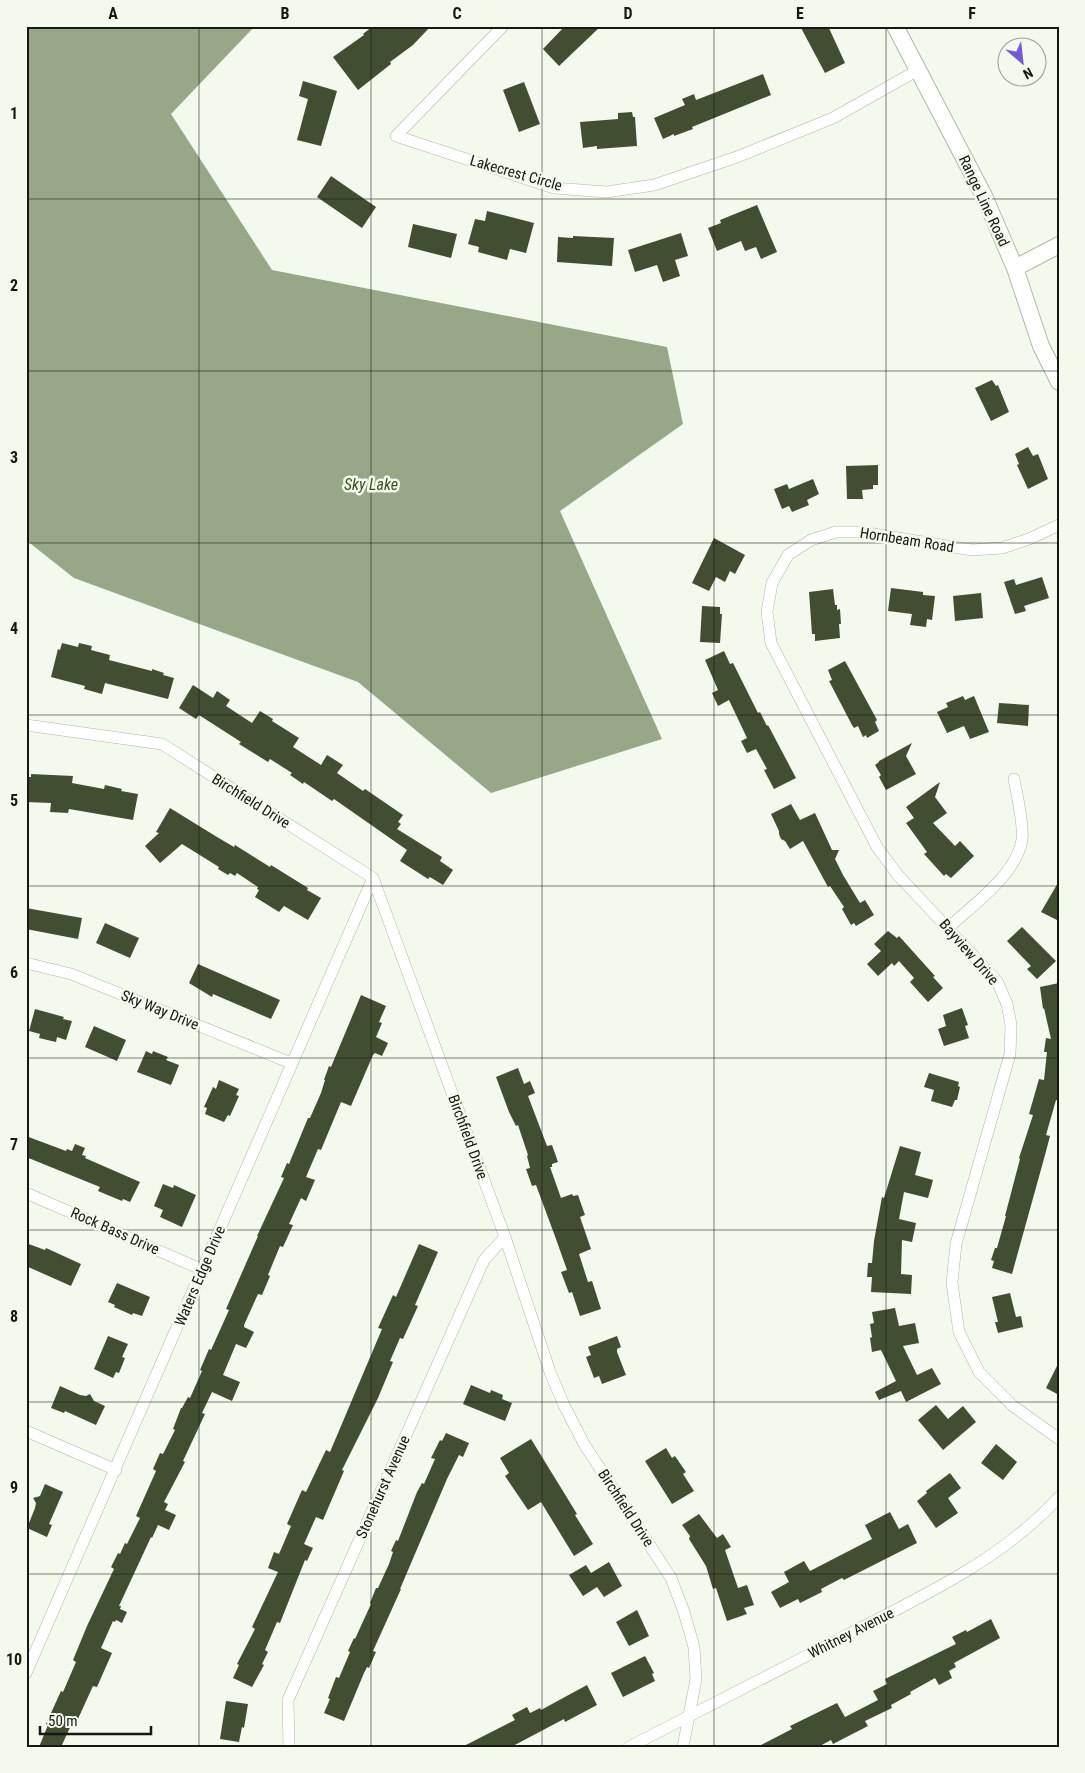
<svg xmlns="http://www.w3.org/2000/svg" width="1085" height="1773" viewBox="0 0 1085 1773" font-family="'Roboto Condensed',sans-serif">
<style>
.water{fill:#98a787}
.building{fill:#424e32}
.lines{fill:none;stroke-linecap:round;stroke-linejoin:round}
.street-casing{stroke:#b1b7aa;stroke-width:12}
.secondary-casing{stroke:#b1b7aa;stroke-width:18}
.street{stroke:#fff;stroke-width:11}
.secondary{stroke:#fff;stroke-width:16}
.grid{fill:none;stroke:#151813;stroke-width:1;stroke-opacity:0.55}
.labels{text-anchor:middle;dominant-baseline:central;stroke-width:5;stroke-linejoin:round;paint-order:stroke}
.street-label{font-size:15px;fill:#151813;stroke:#f3f9ec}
.water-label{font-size:16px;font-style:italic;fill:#3b4f1e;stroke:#f3f9ec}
.neatline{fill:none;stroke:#151813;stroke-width:2}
.grid-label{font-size:16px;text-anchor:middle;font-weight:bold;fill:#151813}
</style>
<rect width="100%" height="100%" fill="#f3f9ec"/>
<!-- water -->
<path class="water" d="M26 26H255L171 114 272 270 667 347 683 424 560 511 662 739 491 793 358 682 74 578 26 540Z"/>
<!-- building -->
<path class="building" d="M373 26H431L413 45 390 62 391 64 358 90 333 57 364 35 363 34Z
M565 26H601L559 66 543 49Z
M800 26H828L845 63 825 73Z
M763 74 771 95 692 127 693 129 674 136V134L663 139 654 118 685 105 682 99 694 94 696 100Z
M303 81 337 91 321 146 297 140 308 99 299 96Z
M524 82 540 124 519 132 503 90Z
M632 112 633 117H635L637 146 597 149V146L583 148 580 122 618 119V113Z
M331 176 376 207 362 228 317 197Z
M757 205 777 252 761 259 756 247 745 251 741 241 717 251 708 228 721 223 720 220Z
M487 211 534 223 526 253 510 249 507 260 478 252 479 247 468 244 475 219 485 221Z
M413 224 457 234 451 258 408 247Z
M681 233 688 256 675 260 680 276 663 282 657 265 635 272 628 250Z
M573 236 614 238 612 266 557 262 558 237 573 238Z
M992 380 996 386 998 385 1009 412 991 421 975 388Z
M1028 447 1033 456 1038 454 1048 479 1028 489 1017 465 1019 464 1015 454Z
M878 465V485H873V489L862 490 863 499H847L846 466Z
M813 479 819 494 807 500 809 505 792 512 789 506 782 509 774 489 787 484 789 489Z
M714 538 745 555 735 574 730 571 725 582 716 577 709 591 692 583Z
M1042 577 1049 598 1024 606 1026 611 1015 614 1004 582 1014 579 1016 585Z
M891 588 923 592V595L935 596 932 620 927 619 926 627 910 625 912 614 888 611Z
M833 589 835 605H837V610L840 609 841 624H839L840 638 815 641V634H812L809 592Z
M981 593 983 618 955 621 953 596Z
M702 606 720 607V614H722L720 643 700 642Z
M62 643 78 647 79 643 92 646 91 650 110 655 109 660 152 671V669L164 673 163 675 174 678 168 699 105 683 102 694 84 689 85 686 51 677 58 649 60 650Z
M724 651 730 664 733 663 758 713 760 712 767 726 768 725 796 778 774 789 764 770 767 769 756 749 747 753 741 741 747 738 729 700 718 706 712 693 718 690 705 660Z
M845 661 877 720 875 722 879 731 867 738 866 735 863 737 858 726 854 728 852 725 829 681 832 680 828 670Z
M193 685 213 698 217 691 230 700 226 706 252 723 260 711 273 719 272 721 299 738 293 747 321 765 327 755 343 765 337 773 363 791 365 789 403 815 398 822 401 824 397 829 442 857 440 861 453 870 443 885 430 877 428 879 400 861 407 850 334 799 332 801 304 782 303 784 290 775 292 773 270 759 268 762 239 744 241 742 199 715 196 719 179 708Z
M963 696 965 700 974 696 989 732 970 739 964 726 947 733 937 712 948 707 946 703Z
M999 703 1029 705 1028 726 997 723Z
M912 743 906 756 916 774 886 790 879 777 881 775 875 765 879 762V761Z
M31 774 73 776 72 783 104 789 105 785 122 789 121 791 138 794 133 820 69 809 68 813 50 812 51 803 26 802V777H31Z
M940 782 935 797 947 813 933 823 955 846 960 841 974 856 951 878 946 874 944 876 924 854 927 852 906 823 914 818 906 807Z
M791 804 800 820 815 813 832 850H839L835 859 843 875 860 903 865 900 874 915 856 926 854 923 851 925 842 909 844 907 830 886 828 887 803 841 790 849 785 841 781 839 779 834V831L771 814Z
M170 808 217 837 234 847 235 845 270 867 271 865 308 888 307 890 321 898 308 920 284 906 279 912 255 897 259 890 257 889 258 887 237 873 235 876 230 873 228 875 218 869 219 867 182 844 160 863 145 846 159 833 156 832Z
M1059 881V921L1041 912Z
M26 908 82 918 78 939 26 929Z
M105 923 139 938 130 958 96 943Z
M1022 927 1056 961 1037 979 1027 969 1031 966 1007 941Z
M888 931 897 938 899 936 935 976 933 977 943 988 928 1002 910 982 914 978 899 961 894 966 892 963 878 976 867 964 881 951 874 944Z
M198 964 280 1000 271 1019 213 994 212 997 189 983Z
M1059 983V1101L1056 1100 1046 1135 1050 1136 1045 1155 1012 1274 992 1268 994 1261 991 1260 995 1248H997L1006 1216H1005L1020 1159 1019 1158 1033 1115 1029 1114 1039 1079 1044 1080 1047 1052H1044L1046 1038 1051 1039 1044 1008 1043 1009 1040 987Z
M361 995 386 1006 379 1022 382 1023 376 1037 388 1043 382 1056 375 1053 373 1055 351 1106 341 1102 321 1150 318 1149 306 1177 315 1180 306 1201 301 1198 289 1224 293 1225 283 1247 280 1246 268 1275 270 1276 262 1295 258 1294 244 1325V1327L254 1332 246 1348 236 1344 223 1375 240 1382 232 1401 212 1392 202 1413 205 1414 183 1461 185 1462 164 1502 168 1504 165 1510 176 1515 169 1530 158 1525 152 1538 151 1537 119 1606H121L120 1609 127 1612 122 1623 116 1620 115 1622 113 1621 101 1648 112 1653 97 1687 93 1686 77 1721 74 1719 61 1747H39L48 1725 46 1724 61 1691 63 1692 76 1662 73 1660 87 1626 114 1569 111 1567 118 1553 120 1554 125 1543 127 1544 140 1518 136 1516 156 1471 153 1469 160 1453 163 1454 175 1430 173 1429 181 1408H182L188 1397 190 1398 202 1371 200 1370 209 1349 211 1350 229 1310 226 1309 258 1236H257L284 1178 281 1177 287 1163 289 1164 308 1118H310L321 1093 325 1080H324L329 1066 331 1067Z
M962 1008 968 1025 965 1026 969 1038 944 1046 938 1029 946 1026 943 1015Z
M35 1009 64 1017 63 1019 72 1021 66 1040 57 1037 56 1042 39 1038 40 1034 29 1031Z
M94 1026 126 1040 117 1061 85 1047Z
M146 1051 152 1054 153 1051 168 1057 166 1060 179 1065 171 1085 137 1072Z
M518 1068 524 1084 530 1081 535 1093 528 1096 547 1146 552 1145 558 1162 552 1164V1167H550L561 1198 572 1194 573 1196 578 1195 585 1215 580 1217 591 1249 579 1254 588 1282 592 1281 601 1309 580 1316 572 1292 569 1293 561 1272 567 1270 556 1239 536 1185 532 1186 526 1169 530 1168 527 1156 528 1155 518 1125 516 1126 509 1112 496 1077Z
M929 1073 959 1082 958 1086 960 1087 957 1100H955L952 1107 931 1101 934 1090 924 1087Z
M219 1080 239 1089 236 1095 239 1096 230 1116 228 1115 224 1122 205 1114 207 1108 204 1107 213 1087 216 1089Z
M26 1136 66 1151 67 1149 72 1151 75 1144 85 1148 82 1155 86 1156 85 1158 140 1182 130 1202 123 1199 122 1201 98 1191 100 1187 26 1157Z
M900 1146 921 1152 915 1175 933 1180 928 1198 904 1192 899 1219 916 1223 912 1242 902 1240 901 1274 912 1275 911 1294 871 1292 872 1277H867L868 1263H872L874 1241 882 1197 884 1198Z
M163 1184 173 1188 174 1185 196 1195 182 1227 160 1217 163 1210 154 1206Z
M26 1243 45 1250 46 1248 81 1264 71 1286 26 1266Z
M419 1244 438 1252 415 1305 418 1306 403 1339 400 1338 390 1361 393 1362 378 1398 342 1470 344 1471 323 1520 316 1517 304 1544 313 1548 307 1561 305 1560 280 1623 277 1622 265 1650 268 1652 262 1664 264 1665 252 1687 233 1678 239 1665 237 1664 255 1629 252 1627 278 1572 268 1568 274 1552 279 1554 291 1526 287 1524 302 1490 306 1492 326 1450 330 1452 382 1329 378 1328 393 1295 396 1297Z
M117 1283 150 1297 142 1316 133 1313 132 1315 114 1307 115 1305 108 1302Z
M1010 1293 1016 1317 1021 1316 1023 1327 998 1333 995 1322H998L992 1297Z
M895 1308 899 1326 915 1323 919 1343 903 1346 917 1375 932 1368 941 1384 906 1402 901 1391 879 1400 875 1392 896 1381 881 1350 872 1352 870 1338 872 1337 870 1324 874 1323 872 1312Z
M108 1336 128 1344 122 1357 125 1358 119 1373 116 1372 113 1378 94 1369Z
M617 1336 621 1347 617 1349V1352L626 1375 602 1384 599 1376 594 1378 586 1357 591 1355 588 1347Z
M1059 1362V1395L1046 1388Z
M471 1385 490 1393 491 1390 503 1395 502 1399 512 1403 505 1421 463 1404Z
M60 1386 80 1395 86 1396 90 1394 94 1401 105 1406 96 1425 65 1411 64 1413 51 1408Z
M936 1405 948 1419 963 1406 976 1422 943 1450 918 1420Z
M446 1433 469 1443 463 1457 459 1455 447 1479 400 1589H401L373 1651 376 1652 369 1668 367 1667 364 1673 344 1721 324 1713 330 1699 328 1698 336 1677 339 1678 350 1652 348 1651 354 1638 355 1639 371 1604 370 1603 376 1588H378L389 1564 393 1552 391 1551 396 1540 398 1541 417 1492 422 1483 424 1484 435 1459 431 1458 440 1440 442 1441Z
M531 1439 577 1514 575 1515 593 1544 574 1556 541 1502 528 1510 505 1476 509 1473 500 1458Z
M996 1444 1017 1462 1003 1480 981 1463Z
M666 1448 672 1458 675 1456 686 1472 683 1474 694 1491 672 1504 645 1461Z
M950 1473 961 1488 948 1498 958 1513 936 1528 917 1501 927 1493 926 1491Z
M45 1484 63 1492 49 1524 52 1525 47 1537 27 1528 35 1508 36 1503 33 1498 40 1496Z
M890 1512 899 1529 908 1524 917 1543 844 1580 842 1578 821 1589 822 1592 800 1603 798 1599 780 1608 771 1592 789 1582 784 1572 804 1561 810 1571 872 1539 865 1525Z
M699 1514 717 1538 723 1534 731 1547 725 1550 738 1588 747 1585 754 1605 744 1608 747 1614 727 1621 716 1588 713 1589 706 1566 689 1539 690 1536 682 1525Z
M609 1562 622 1586 604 1597 597 1587 583 1596 569 1575 586 1565 591 1573Z
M637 1610 649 1636 629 1646 616 1622Z
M991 1619 1000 1638 954 1663 956 1667 949 1671 952 1678 939 1685 935 1678 910 1692 911 1694 891 1705 892 1708 865 1721 868 1726 833 1744 831 1740 818 1747H757L792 1729 790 1726 837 1703 845 1717 878 1700 873 1691 887 1684 885 1679 956 1644 952 1637 966 1630 967 1632Z
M645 1656 654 1673 652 1674 655 1681 623 1697 611 1673Z
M587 1685 597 1705 565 1722 564 1719 511 1747H462L515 1720 512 1715 527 1707 530 1713 540 1708 541 1710Z
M226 1701 248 1704 244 1728 242 1727 239 1742 220 1739Z"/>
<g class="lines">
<defs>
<path id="street" d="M503 26 396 136 554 188 607 192 654 185 737 157 833 118 918 70
M1059 525 1029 539 1002 548 972 550 861 532H836L811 540 788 555 772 583 767 612 771 643 877 847 897 874 997 981 1007 1004 1011 1025 1010 1054 956 1244 952 1283 959 1332 979 1372 1013 1406 1059 1439
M26 725 162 744 373 878 505 1237 550 1372 564 1405 584 1444 671 1578 684 1612 694 1647 696 1679 683 1747
M948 928C973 905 1016 875 1022 840 1024 825 1017 795 1014 779
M26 963 71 974 291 1063
M26 1193 203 1270
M26 1431 116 1470
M26 1673C143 1409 256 1142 373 878
M289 1747 288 1700 484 1260 505 1237
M629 1747C701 1710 773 1673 845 1636 919 1598 1002 1560 1059 1497"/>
<path id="secondary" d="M895 26 984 196 1015 268 1041 346 1059 382
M1015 268 1059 245"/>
</defs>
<!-- street casing -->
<use href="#street" class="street-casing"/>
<!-- secondary casing -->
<use href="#secondary" class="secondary-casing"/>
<!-- street -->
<use href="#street" class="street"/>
<!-- secondary -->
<use href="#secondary" class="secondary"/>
</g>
<!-- grid -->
<path class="grid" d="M199 26V1747M371 26V1747M542 26V1747M714 26V1747M886 26V1747M26 199H1059M26 371H1059M26 543H1059M26 715H1059M26 886H1059M26 1058H1059M26 1230H1059M26 1402H1059M26 1574H1059"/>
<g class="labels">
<!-- street labels -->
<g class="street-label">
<text transform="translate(516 173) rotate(16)">Lakecrest Circle</text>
<text transform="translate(984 201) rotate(65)">Range Line Road</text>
<text transform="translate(907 540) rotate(9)">Hornbeam Road</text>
<text transform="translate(251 801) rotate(32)">Birchfield Drive</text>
<text transform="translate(969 952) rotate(49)">Bayview Drive</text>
<text transform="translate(160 1010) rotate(22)">Sky Way Drive</text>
<text transform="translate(468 1137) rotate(70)">Birchfield Drive</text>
<text transform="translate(115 1231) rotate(24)">Rock Bass Drive</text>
<text transform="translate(200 1276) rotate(-67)">Waters Edge Drive</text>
<text transform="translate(383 1487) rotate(-66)">Stonehurst Avenue</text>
<text transform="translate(626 1508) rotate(57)">Birchfield Drive</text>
<text transform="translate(851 1633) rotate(-27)">Whitney Avenue</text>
</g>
<!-- water labels -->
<g class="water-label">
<text x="371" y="484">Sky Lake</text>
</g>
</g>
<!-- border -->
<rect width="1085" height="1773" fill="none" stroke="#f3f9ec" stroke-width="55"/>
<!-- north arrow -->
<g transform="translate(1022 62) rotate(152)"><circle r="24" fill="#f3f9ec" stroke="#9a9f95"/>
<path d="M0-4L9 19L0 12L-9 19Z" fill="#755ad4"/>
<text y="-8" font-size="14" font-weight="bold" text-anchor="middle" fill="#151813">N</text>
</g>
<!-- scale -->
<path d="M40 1726v8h111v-8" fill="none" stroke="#151813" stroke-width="2.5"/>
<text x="48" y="1726" font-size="15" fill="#151813" stroke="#f3f9ec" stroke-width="4" paint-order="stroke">50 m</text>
<rect x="28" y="28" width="1030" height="1718" class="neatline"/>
<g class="grid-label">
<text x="113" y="19">A</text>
<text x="285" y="19">B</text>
<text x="457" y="19">C</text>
<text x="628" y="19">D</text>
<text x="800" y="19">E</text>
<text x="972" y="19">F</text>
<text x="14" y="119">1</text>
<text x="14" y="291">2</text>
<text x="14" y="463">3</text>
<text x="14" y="634">4</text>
<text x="14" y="806">5</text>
<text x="14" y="978">6</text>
<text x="14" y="1150">7</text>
<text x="14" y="1322">8</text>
<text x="14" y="1493">9</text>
<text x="14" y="1665">10</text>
</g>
</svg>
